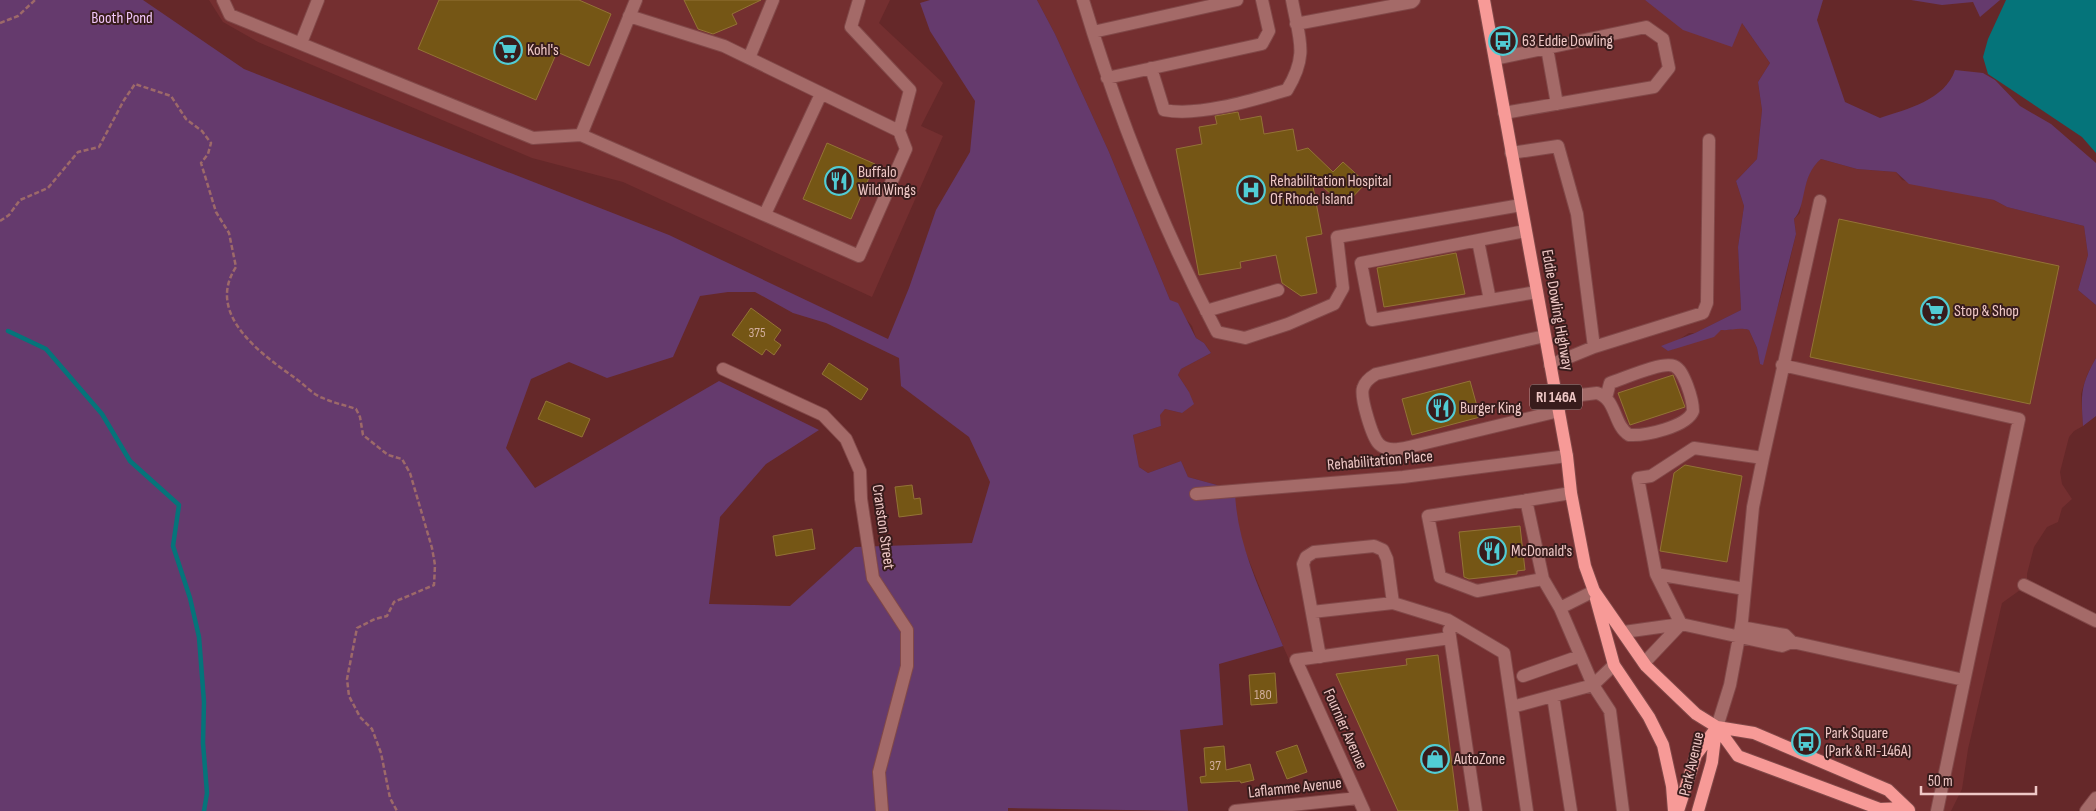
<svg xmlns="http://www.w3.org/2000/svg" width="2096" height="811" viewBox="0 0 2096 811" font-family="'Sofia Sans Condensed',sans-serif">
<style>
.built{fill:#742f30}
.green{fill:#653a6d;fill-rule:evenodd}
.water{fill:#05747a}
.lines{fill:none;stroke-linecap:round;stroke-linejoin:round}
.stream{stroke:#05747a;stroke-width:4.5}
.building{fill:#755615;stroke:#937336}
.minor-casing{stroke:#814848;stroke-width:14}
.major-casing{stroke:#814848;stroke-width:14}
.path{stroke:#9d6969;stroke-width:2.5;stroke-dasharray:5 2.5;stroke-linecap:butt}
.minor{stroke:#a46a68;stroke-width:12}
.major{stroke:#f79a97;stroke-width:12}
.labels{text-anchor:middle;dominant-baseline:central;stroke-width:4;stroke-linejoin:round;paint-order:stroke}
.number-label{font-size:14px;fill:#d0ac9a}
.shield{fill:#381c1c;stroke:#b89493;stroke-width:1}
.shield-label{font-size:15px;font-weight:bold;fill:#efc8c6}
.park-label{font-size:16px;fill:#f1c6f8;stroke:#381c1c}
.poi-label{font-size:16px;fill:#efc8c6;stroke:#381c1c;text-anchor:start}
.street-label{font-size:16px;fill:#efc8c6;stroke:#381c1c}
</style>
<rect width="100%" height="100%" fill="#652829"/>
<!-- built -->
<path class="built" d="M209 0H890L879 23 943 83 921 126 943 136 872 297 623 182 532 158 258 42 223 22Z
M1037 0H1645L1742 23 1770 63 1758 82 1762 110 1757 159 1736 181 1744 206 1738 247 1741 310 1695 333H1689L1672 344 1662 346 1668 351 1721 330H1730L1737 327 1749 330 1757 348 1760 364 1783 289 1796 234 1794 219 1800 213 1801 197 1812 166 1821 159 1857 169 1896 172 1902 180 1994 200 2007 207 2084 226 2088 255 2078 290 2096 305V358L2087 375 2081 394 2083 426 2074 431 2069 437 2060 472 2062 484 2072 499 2062 508 2058 522 2047 527 2034 547 2027 574V585L2002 603 1968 749 1962 789 1951 811H1357L1283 646 1240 538 1235 514V490L1188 477 1181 461 1148 473 1139 467 1133 435 1161 426 1159 415 1165 409 1182 413 1189 392 1178 375 1181 369 1211 353 1204 343 1196 338 1192 326 1170 300 1109 152 1055 34Z"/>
<!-- green -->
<path class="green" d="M0 0H143L244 69 669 235 888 339 909 288 936 210 970 152 975 101 930 31 920 3 930 0H1037L1055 34 1109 152 1170 300 1178 303 1196 338 1204 343 1211 353 1181 369 1178 375 1189 392 1194 404 1182 413 1165 409 1160 415 1161 426 1133 435 1139 467 1148 473 1181 461 1188 477 1235 490C1236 545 1263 595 1283 646L1219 664 1223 725 1180 730 1188 811 1008 808V811H0ZM728 292H755L793 313 826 323 899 358 901 386 969 437 990 482 972 543 855 547 790 606 709 604 720 517 766 464 819 430 719 381 535 488 506 448 531 379 569 362 607 378 673 357 700 296Z
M1645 0H1823L1817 20 1845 102 1880 118C1907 109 1945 100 1955 70L1983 73 1995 80 2020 106 2051 124 2096 163V305L2078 290 2088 255 2084 226 2007 207 1994 200 1909 184 1896 172 1857 169 1821 159C1800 176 1807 206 1794 219L1796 234 1763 365 1760 364 1757 348 1749 330C1737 327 1732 331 1721 330L1714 337 1668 351 1661 346 1695 333 1741 310 1738 247 1744 206 1736 181 1757 159 1762 110 1758 82 1770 63 1742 23 1732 47 1683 30Z
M1911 0H2000L1980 17 1973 2 1942 5Z
M2096 358V416L2083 426C2081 395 2080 386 2096 358Z"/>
<!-- water -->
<path class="water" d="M2006 0H2096V153L2082 137 1988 74 1983 57 1988 39Z"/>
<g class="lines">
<!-- stream -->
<path class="stream" d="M8 331 46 349 102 414 130 461 179 505 173 546 190 598 199 637 204 702 203 743 207 793 204 811"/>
</g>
<!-- building -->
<path class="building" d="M439 0H579L611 14 589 66 557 52 536 100 418 49Z
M684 0H761L732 14 737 24 713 34 698 29Z
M1238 112 1240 120 1261 116 1264 134 1293 129 1297 151 1308 148 1333 172 1343 162 1366 183 1344 206 1311 176 1322 234 1306 237 1317 293 1301 296 1282 283 1276 255 1240 262 1241 268 1199 275 1176 149 1202 144 1199 127 1217 124 1215 116Z
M827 143 875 164 851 219 803 199Z
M1839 219 2059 266 2030 404 1810 357Z
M1456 253 1465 294 1384 307 1377 268Z
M751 308 781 330 774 340 781 345 774 355 766 349 762 355 732 335Z
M829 363 868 389 861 400 822 374Z
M1673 375 1685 407 1630 425 1618 393Z
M1470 381 1480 417 1412 435 1402 399Z
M546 401 590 419 582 437 538 419Z
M1685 465 1742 476 1727 562 1660 551 1674 473Z
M912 485 914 499 920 498 922 514 899 517 895 487Z
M1520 526 1525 570 1517 571V574L1469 579 1464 577 1459 532Z
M812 529 815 549 776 556 773 536Z
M1438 655 1458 811H1398L1336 674 1407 665 1406 659Z
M1275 673 1277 703 1251 705 1249 675Z
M1297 745 1307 772 1287 779 1276 752Z
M1224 746 1226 770 1250 764 1254 780 1241 783 1240 781 1201 783 1200 777 1206 776 1204 748Z"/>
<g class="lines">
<defs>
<path id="minor" d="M223 0 230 15 533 138 581 135 636 0
M1083 0C1117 114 1162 227 1217 332L1245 338 1288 324 1334 304 1343 288 1337 237 1521 205
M629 16 724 46 899 131 910 90 851 27 859 0
M1296 24 1412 2 1414 0
M1093 32 1237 0
M301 43 318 0
M1547 48 1557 104
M749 58 773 0
M1495 59 1646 27 1663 39 1669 68 1654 87 1504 113
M1151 68 1164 110C1198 117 1253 100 1287 90 1309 54 1299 39 1292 0
M1107 78 1262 44 1269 31 1262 0
M581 135 859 256 906 149 899 131
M1511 153 1558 146 1577 214 1594 347
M765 214 821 94
M1525 231 1361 263 1372 320 1537 292
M1478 241 1490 300
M1206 311 1278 290
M1545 336 1376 374C1371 377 1365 381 1363 388 1360 397 1372 437 1379 444 1387 452 1400 449 1409 447L1559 411
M1550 365 1594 347 1703 313 1707 303 1709 140
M1782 365 2019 419 1937 811
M723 369 823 415 846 439 860 471 861 499 873 578 907 630V666L879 772 882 811
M1556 398 1597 393C1617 399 1613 425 1629 435 1645 436 1687 427 1693 411 1693 402 1690 393 1687 385 1684 378 1681 369 1674 366 1662 361 1623 379 1610 383L1606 398
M1196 494 1403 477 1567 456
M1526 500 1543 579 1477 591 1440 577 1428 516 1571 493
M1656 574 1681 624
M1543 579 1560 608
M2024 585 2096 621
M1745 589 1656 574 1638 478 1651 476 1694 448 1763 458
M1594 591 1560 608 1593 685 1610 711 1623 811
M1312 612 1393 603
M1741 627 1785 635 1792 642
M1449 630 1476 811
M1624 632 1681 624 1782 646 1792 642 1964 680
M1320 657 1303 564 1306 557 1314 552 1374 546 1383 550 1387 559 1393 603 1448 620 1504 653 1512 707 1593 685 1614 665
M1644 663 1681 624
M1523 676 1580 656
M1553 696 1571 811
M1512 707 1527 811
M1717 727 1730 685 1742 621 1753 507 1763 458 1820 201
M1235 811 1358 798
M1364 811 1296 660 1450 638
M2086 811 2096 798"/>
<path id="major" d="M1484 0 1567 456 1571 493 1585 566 1594 591 1646 666 1696 714 1717 727 1738 756 1880 809 1905 808
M1596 599 1614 665 1649 717 1663 745 1672 786 1674 811
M1717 727 1754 733 1888 790 1909 810
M1678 811 1696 755 1717 727
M1698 811 1712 762 1716 729"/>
</defs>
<!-- minor casing -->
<use href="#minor" class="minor-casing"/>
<!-- major casing -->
<use href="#major" class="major-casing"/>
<!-- path -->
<path class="path" d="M0 23 18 16 35 0
M0 221 9 215 20 200 48 188 78 152 99 147 124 100 135 84 171 96 186 119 202 131 211 143 208 154 201 163 216 212 229 233 236 267C205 314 261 354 295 378 304 384 313 395 323 398 333 403 345 405 356 409L360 417 363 435 388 455 402 459 410 473 432 548 435 565 434 585 394 602 387 616 375 619 357 628 347 679 349 696 360 717 372 729 381 753 390 798 397 811"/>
<!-- minor -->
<use href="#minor" class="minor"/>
<!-- major -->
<use href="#major" class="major"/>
</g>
<!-- icons -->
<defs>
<symbol id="bus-ring" viewBox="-11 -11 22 22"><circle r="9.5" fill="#381c1c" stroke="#51ccd4" stroke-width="1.5"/><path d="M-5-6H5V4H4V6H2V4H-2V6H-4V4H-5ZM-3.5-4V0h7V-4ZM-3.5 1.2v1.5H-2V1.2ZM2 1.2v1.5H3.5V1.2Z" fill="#51ccd4"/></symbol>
<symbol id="supermarket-ring" viewBox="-11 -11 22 22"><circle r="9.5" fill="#381c1c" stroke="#51ccd4" stroke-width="1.5"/><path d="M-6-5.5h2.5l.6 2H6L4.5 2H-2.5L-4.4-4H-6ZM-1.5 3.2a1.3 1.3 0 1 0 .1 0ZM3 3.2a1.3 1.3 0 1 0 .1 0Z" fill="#51ccd4"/></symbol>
<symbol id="restaurant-ring" viewBox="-11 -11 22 22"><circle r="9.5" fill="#381c1c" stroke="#51ccd4" stroke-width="1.5"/><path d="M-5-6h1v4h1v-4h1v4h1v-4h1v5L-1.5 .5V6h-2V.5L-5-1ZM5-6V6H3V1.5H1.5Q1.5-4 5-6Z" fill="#51ccd4"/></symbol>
<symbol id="hospital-ring" viewBox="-11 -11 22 22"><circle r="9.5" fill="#381c1c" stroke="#51ccd4" stroke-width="1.5"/><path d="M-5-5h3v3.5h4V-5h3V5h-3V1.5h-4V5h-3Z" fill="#51ccd4"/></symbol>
<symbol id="shop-ring" viewBox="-11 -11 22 22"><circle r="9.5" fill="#381c1c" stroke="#51ccd4" stroke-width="1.5"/><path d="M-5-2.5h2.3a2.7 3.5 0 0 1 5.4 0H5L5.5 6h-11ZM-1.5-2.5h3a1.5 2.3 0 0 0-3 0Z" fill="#51ccd4"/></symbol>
</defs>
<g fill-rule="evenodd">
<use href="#bus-ring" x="1487" y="25" width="32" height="32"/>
<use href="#supermarket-ring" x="492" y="34" width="32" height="32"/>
<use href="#restaurant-ring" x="823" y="165" width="32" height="32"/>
<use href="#hospital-ring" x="1235" y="174" width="32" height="32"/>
<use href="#supermarket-ring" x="1919" y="295" width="32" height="32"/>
<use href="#restaurant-ring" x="1425" y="392" width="32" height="32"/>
<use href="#restaurant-ring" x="1476" y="535" width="32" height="32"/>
<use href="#bus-ring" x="1790" y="726" width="32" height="32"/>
<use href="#shop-ring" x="1419" y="743" width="32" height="32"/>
</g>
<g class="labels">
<!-- number labels -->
<g class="number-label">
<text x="757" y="332">375</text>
<text x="1263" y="694">180</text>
<text x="1215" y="765">37</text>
</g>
<!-- shield labels -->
<rect class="shield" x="1530" y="384.5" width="52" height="25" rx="4"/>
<g class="shield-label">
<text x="1556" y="397">RI 146A</text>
</g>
<!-- park labels -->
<g class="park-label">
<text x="122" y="18">Booth Pond</text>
</g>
<!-- poi labels -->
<g class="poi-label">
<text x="1522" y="41">63 Eddie Dowling</text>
<text x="527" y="50">Kohl's</text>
<text x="858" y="172">Buffalo<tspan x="858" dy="18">Wild Wings</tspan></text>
<text x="1270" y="181">Rehabilitation Hospital<tspan x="1270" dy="18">Of Rhode Island</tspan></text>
<text x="1954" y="311">Stop &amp; Shop</text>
<text x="1460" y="408">Burger King</text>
<text x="1511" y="551">McDonald's</text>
<text x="1825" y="733">Park Square<tspan x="1825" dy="18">(Park &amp; RI-146A)</tspan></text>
<text x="1454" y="759">AutoZone</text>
</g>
<!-- street labels -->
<g class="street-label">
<text transform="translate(1557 310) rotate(80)">Eddie Dowling Highway</text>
<text transform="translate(1380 461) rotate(-5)">Rehabilitation Place</text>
<text transform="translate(883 527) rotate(82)">Cranston Street</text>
<text transform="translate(1345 729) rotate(66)">Fournier Avenue</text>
<text transform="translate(1692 764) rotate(-77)">Park Avenue</text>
<text transform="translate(1295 788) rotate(-6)">Laflamme Avenue</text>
</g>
</g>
<!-- scale -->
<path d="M1921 786v8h115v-8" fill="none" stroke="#efc8c6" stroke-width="2.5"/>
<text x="1928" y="786" font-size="15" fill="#efc8c6" stroke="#381c1c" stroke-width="4" paint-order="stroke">50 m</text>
</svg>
